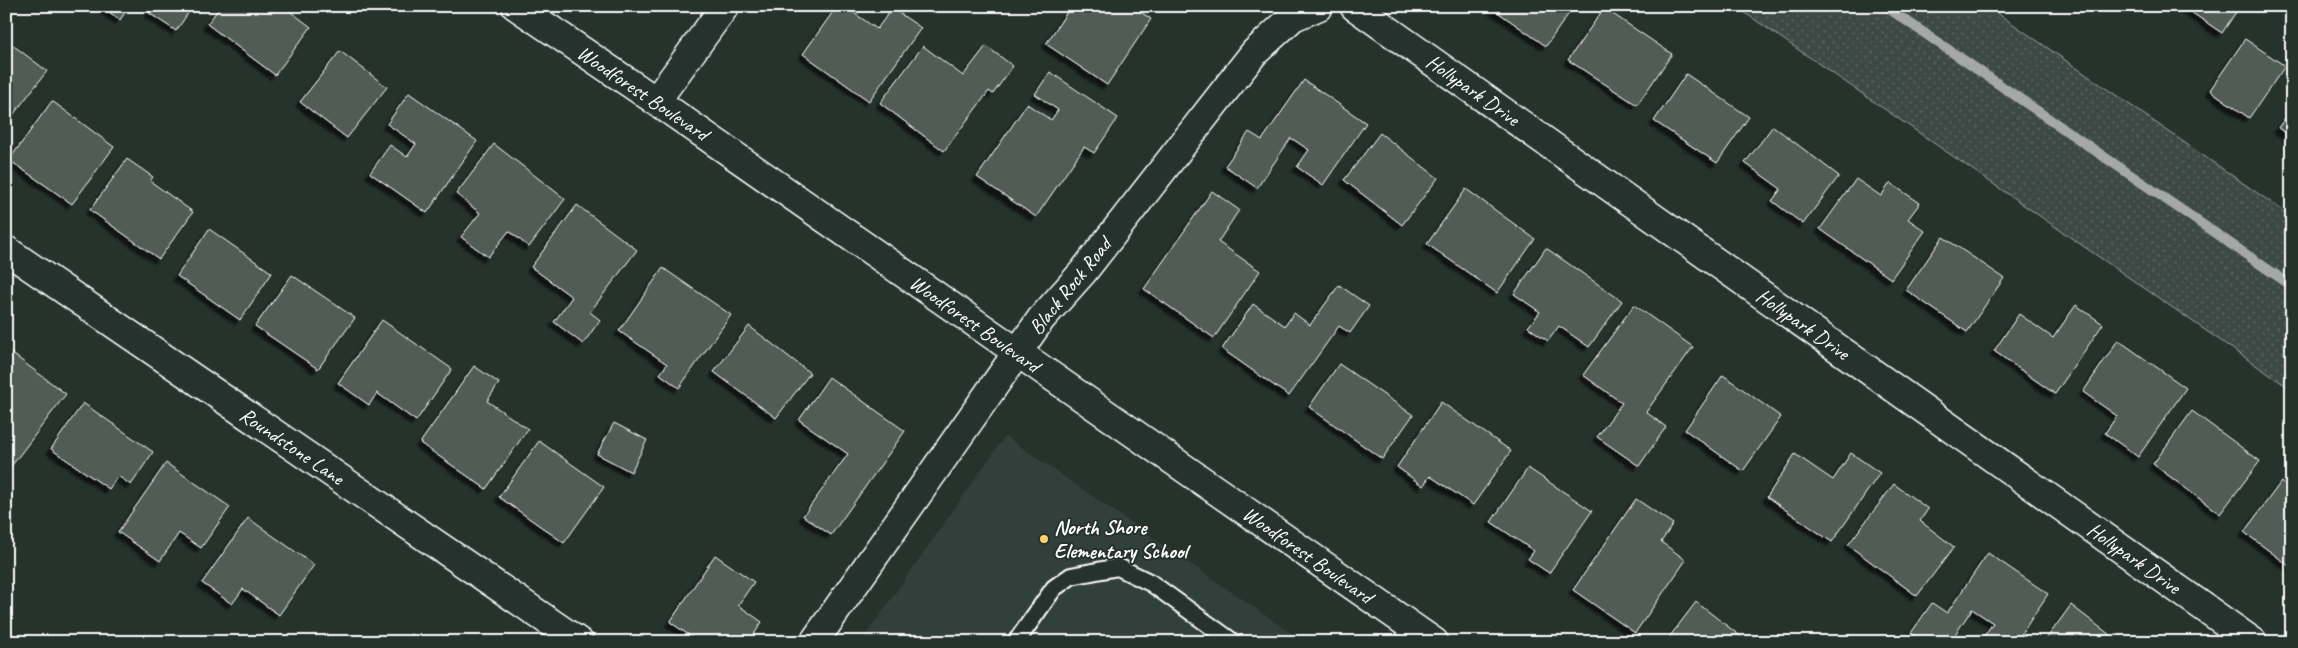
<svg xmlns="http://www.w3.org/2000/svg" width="2298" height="648" viewBox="0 0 2298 648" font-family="Caveat,sans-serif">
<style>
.built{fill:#333f3a}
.grass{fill:url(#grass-dots);stroke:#9ea4a2}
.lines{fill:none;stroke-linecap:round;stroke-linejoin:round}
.stream{stroke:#a4a9a7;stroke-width:10}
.building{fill:#515c57;stroke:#fff;filter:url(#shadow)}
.lane-casing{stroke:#fff;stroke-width:20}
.street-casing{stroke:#fff;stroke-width:31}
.secondary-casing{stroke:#fff;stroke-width:31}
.lane{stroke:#26332d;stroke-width:16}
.street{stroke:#26332d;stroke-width:28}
.secondary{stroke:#26332d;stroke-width:28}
.poi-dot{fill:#ffd166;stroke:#26332d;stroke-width:2}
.labels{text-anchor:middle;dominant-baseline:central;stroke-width:4;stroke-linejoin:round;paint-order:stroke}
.street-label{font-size:21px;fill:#fff;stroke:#26332d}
.poi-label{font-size:21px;font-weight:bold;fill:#fff;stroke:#26332d;text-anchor:start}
</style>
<defs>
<pattern id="grass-dots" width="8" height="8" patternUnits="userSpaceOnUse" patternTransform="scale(1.25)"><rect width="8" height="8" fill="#3e4944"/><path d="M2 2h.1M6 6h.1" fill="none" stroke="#5b6460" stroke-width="1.8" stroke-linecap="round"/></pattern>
<filter id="shadow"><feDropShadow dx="-4.5" dy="4.5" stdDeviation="1" flood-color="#0009"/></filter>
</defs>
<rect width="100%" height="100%" fill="#26332d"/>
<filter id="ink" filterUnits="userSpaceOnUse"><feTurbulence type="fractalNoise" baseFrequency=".02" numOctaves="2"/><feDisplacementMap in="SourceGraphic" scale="10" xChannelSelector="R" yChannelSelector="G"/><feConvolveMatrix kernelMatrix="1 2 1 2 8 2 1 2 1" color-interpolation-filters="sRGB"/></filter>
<g filter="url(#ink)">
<!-- built -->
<path class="built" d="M1005 436 1304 642H861Z"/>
<!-- grass -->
<path class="grass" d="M1735 6H1987L2292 217V390Z"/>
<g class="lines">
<!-- stream -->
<path class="stream" d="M1885 6 2292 286"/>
</g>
<!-- building -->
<path class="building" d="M101 6H129L120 20Z
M154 6H193L176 31 149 13Z
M221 6H283L311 27 275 75 207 24Z
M837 6H854L851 11 877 29 892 8 921 28 869 101 803 54Z
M1071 6H1132L1151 19 1107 85 1046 44Z
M1489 6H1574L1546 46Z
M2182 6H2240L2222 33Z
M1604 8 1672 54 1637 105 1568 60Z
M2245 39 2285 66 2249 118 2210 90Z
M6 40 47 71 6 124Z
M923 46 963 76 986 46 1013 66 993 94 989 91 944 151 880 103Z
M340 51 387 87 347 138 300 102Z
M1050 72 1118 118 1094 153 1084 147 1036 217 977 177 1027 104 1051 120 1058 110 1035 94Z
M1686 74 1749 117 1717 163 1654 121Z
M1304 80 1366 123 1323 185 1297 167 1309 150 1291 138 1257 188 1225 166 1249 132 1262 140Z
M409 93 477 141 427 213 370 173 390 145 407 157 416 144 387 124Z
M52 101 114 147 72 204 9 160Z
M2292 108V137L2278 128Z
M1773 126 1839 176 1803 224 1772 201 1781 189 1745 163Z
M1380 133 1438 178 1402 225 1344 180Z
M494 144 565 199 529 247 509 231 488 257 461 237 480 213 456 194Z
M127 159 153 177 150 181 193 212 159 259 90 210Z
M1856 179 1881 196 1890 183 1920 203 1908 219 1925 231 1891 279 1820 229Z
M1466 189 1535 239 1497 293 1427 244Z
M1212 191 1239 210 1218 242 1260 271 1214 338 1144 289Z
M577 205 637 250 590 312 600 320 583 344 554 322 572 297 531 267Z
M209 229 272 273 240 320 177 276Z
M1943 237 2004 278 1967 332 1906 290Z
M1546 248 1622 301 1589 347 1559 326 1548 341 1528 327 1540 312 1514 294Z
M663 268 731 315 679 388 660 374 667 364 619 331Z
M292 275 355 318 318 369 255 326Z
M1339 285 1369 306 1350 333 1339 326 1289 396 1222 349 1253 304 1285 326 1294 313 1310 325Z
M1634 305 1693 347 1646 412 1666 427 1639 466 1597 437 1622 403 1583 375Z
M2076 305 2103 324 2055 394 1994 351 2019 314 2053 338Z
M382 320 452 369 416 421 377 393 369 405 338 383Z
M749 326 810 373 776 418 714 372Z
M2118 340 2186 388 2138 457 2105 433 2117 416 2083 392Z
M6 349 66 394 6 473Z
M1339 364 1413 415 1382 459 1309 407Z
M474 366 499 383 487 401 528 429 486 489 420 443Z
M1723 375 1781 417 1743 471 1685 430Z
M829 377 905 431 831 535 803 516 848 454 799 420Z
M1441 402 1511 451 1473 505 1430 476 1423 486 1397 467Z
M83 403 153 452 131 485 118 476 109 489 51 449Z
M2192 411 2260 461 2220 514 2153 464Z
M614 423 647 440 631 472 597 454Z
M539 441 604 487 564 543 499 497Z
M1851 453 1880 473 1832 542 1767 497 1795 454 1833 480Z
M166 463 230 507 201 548 179 533 160 561 118 532Z
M1528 468 1592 511 1549 573 1528 559 1534 551 1491 522Z
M2281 482 2292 491V568L2244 532Z
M1894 484 1928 509 1920 521 1954 547 1917 596 1848 545Z
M1636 499 1673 524 1661 542 1686 560 1635 633 1573 590Z
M248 518 314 565 279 615 243 589 232 604 202 583Z
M1988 553 2048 594 2016 642H1986L1982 639 1993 623 1972 609 1950 642H1924L1911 633 1932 603 1947 613Z
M715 555 754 582 738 605 762 622 749 642H699L670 622Z
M1696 602 1748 642 1667 640Z
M2071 605 2119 642H2044Z
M6 629 21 641 20 642H6Z
M411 634 422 642H406Z"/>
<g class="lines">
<defs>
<path id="lane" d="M1016 642 1054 588 1071 576 1118 567 1151 583 1233 642"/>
<path id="street" d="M1354 6 2253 642
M656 101 725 6
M6 250 579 642
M1017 353 1041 319 1083 272 1254 53 1293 17 1319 6"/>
<path id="secondary" d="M516 6 656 101 1434 642
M814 642 1017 353"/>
</defs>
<!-- lane casing -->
<use href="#lane" class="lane-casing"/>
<!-- street casing -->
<use href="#street" class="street-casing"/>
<!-- secondary casing -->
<use href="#secondary" class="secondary-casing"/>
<!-- lane -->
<use href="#lane" class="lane"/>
<!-- street -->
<use href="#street" class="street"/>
<!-- secondary -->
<use href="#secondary" class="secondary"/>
</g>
</g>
<!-- markers -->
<circle class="poi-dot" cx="1044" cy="539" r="5"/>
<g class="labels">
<!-- street labels -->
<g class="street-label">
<text transform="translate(1473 90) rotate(35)">Hollypark Drive</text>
<text transform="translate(643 93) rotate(34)">Woodforest Boulevard</text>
<text transform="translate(1070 286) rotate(-51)">Black Rock Road</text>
<text transform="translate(975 324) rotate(35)">Woodforest Boulevard</text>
<text transform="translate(1803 324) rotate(35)">Hollypark Drive</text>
<text transform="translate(292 446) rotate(34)">Roundstone Lane</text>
<text transform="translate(1308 555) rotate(35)">Woodforest Boulevard</text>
<text transform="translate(2134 558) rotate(35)">Hollypark Drive</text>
</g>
<!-- poi labels -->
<g class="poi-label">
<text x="1054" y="527">North Shore<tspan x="1054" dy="24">Elementary School</tspan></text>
</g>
</g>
<!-- margin -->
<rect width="2298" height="648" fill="none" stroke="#26332d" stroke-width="25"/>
<rect x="12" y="12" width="2273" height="623" fill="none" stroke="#fff" stroke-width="2" filter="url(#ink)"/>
</svg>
